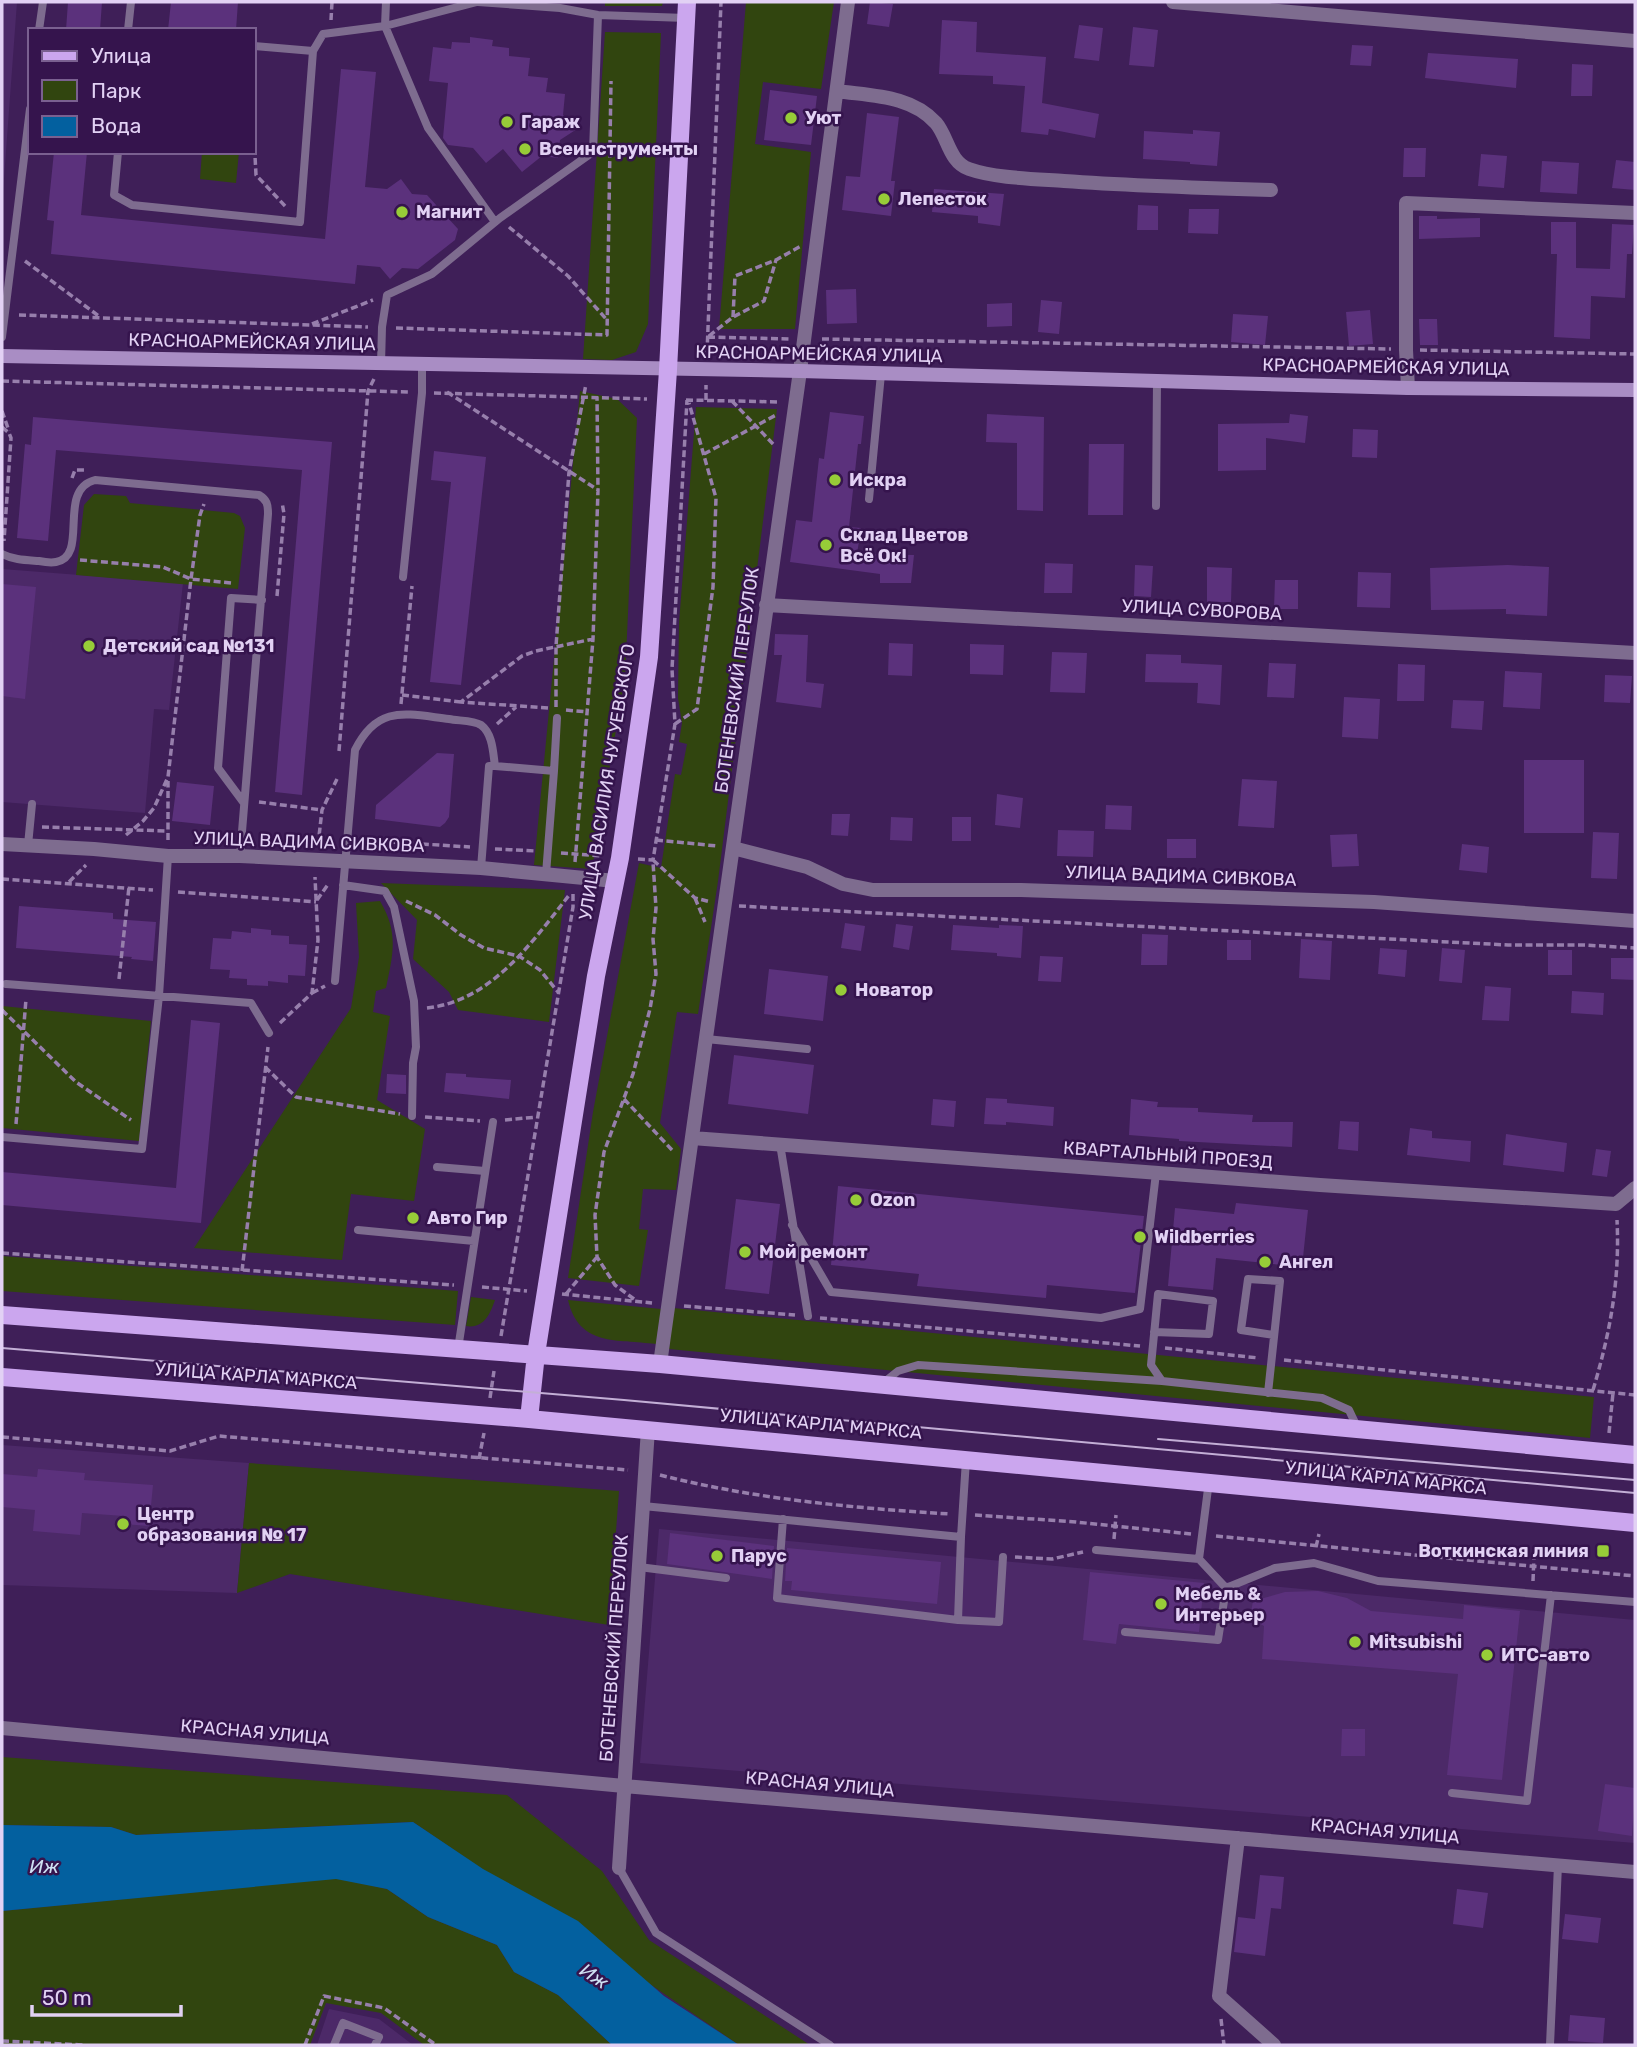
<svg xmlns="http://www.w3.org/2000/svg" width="1637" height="2047" viewBox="0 0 1637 2047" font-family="Rubik,sans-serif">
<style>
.built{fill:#4c2968}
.green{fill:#31450f}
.water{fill:#03609f}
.building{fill:#5b317c}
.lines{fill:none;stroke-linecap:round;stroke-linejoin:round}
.path{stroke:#977fac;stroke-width:3.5;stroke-dasharray:7 3.5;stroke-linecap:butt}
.lane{stroke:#7e6c8f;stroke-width:8}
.street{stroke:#7e6c8f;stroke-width:14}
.secondary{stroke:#a98dc4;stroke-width:14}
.primary{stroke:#cba6ee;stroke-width:18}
.tram{stroke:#c3afd6;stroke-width:2}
.poi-dot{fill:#97cc38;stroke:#35144d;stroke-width:2.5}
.labels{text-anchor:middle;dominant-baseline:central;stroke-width:5;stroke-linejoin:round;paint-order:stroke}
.poi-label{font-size:18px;font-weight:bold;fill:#e2d1f4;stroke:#35144d;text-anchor:start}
.street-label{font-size:18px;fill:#e2d1f4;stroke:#35144d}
.water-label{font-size:19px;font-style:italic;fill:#cfe1f3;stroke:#35144d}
</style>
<rect width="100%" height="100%" fill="#3f1f58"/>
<!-- built -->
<path class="built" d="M2 2H17L3 192H2Z
M2 569 183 583 169 710 154 709 145 813 2 802Z
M2 1445 249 1463 237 1593 2 1585Z
M659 1529 1635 1620V1843L640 1763Z
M329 2009 379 2019 413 2045H317Z"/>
<!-- green -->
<path class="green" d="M605 2H663L662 6H605Z
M746 2H834L821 89 763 82 755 144 811 152 795 329H719Z
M605 32 661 33 648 324 636 352 612 360 583 359Z
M202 152H239L236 183 200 179Z
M580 391 617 399 637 418 625 678 592 869 534 865Z
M696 407 777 409 718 881 698 1014 677 1012 660 1123 681 1149 676 1190 643 1189 639 1229 648 1230 639 1286 568 1278 593 1112 639 863 661 868 675 774 681 775 687 744 679 742 682 723 678 698 679 623Z
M94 494 126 496 130 503 234 513 240 516 245 528 238 589 76 575 84 505Z
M381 883 565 890 549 1022 458 1010 449 992 413 959 417 920Z
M380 901C399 933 393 954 386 988L376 991 373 1012 390 1016 377 1100 425 1129 414 1201 351 1194 342 1260 194 1248 351 1008 359 957 356 903Z
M2 1006 151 1021 139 1141 2 1128Z
M2 1256 458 1291 455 1325 2 1291Z
M471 1297 495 1300C490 1314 484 1329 466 1326Z
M568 1300 661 1309 656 1344C617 1339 579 1347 568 1300Z
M673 1308 1594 1397 1590 1438 669 1349Z
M249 1463 619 1491 609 1625 290 1574 237 1593Z
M2 1757 507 1795 602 1871 649 1940 810 2045H739L413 1822 136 1835 111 1827 2 1825Z
M336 1878 387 1889 428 1917 497 1945 514 1972 558 1995 612 2045H424L381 2013 326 2003 310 2045H2V1911Z"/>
<!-- water -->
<path class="water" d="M413 1822 483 1869 578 1921 664 1996 739 2045H612L558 1995 514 1972 497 1945 428 1917 387 1889 336 1879 2 1911V1825L111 1827 136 1835Z"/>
<!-- building -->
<path class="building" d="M68 2H102L100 30H66Z
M171 2H238L236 30H168Z
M870 2 893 4 889 27 867 24Z
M942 20 977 22 976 52 1046 57 1042 103 1099 114 1095 138 1049 129 1048 135 1021 132 1025 86 993 84V76L939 74Z
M1079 25 1103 28 1099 61 1074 58Z
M1133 27 1158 30 1154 67 1129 65Z
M470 37 493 40 492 46 509 48V56L530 58 528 76 548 78 546 92 565 94 563 115 577 129 560 140 558 158 542 156 522 172 503 149 486 163 473 148 448 145 443 138 448 83 429 81 433 47 451 49 452 42 470 43Z
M1352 45 1373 46 1371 66 1350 65Z
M1428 53 1518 59 1516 88 1425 78Z
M1572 64 1593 65 1592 96H1571Z
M341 69 376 72 365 187 387 189 401 179 412 194 427 195 458 229 455 240 418 269 402 268 390 279 380 267 357 265 355 284 51 254 54 221 47 220 54 152H87L81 215 325 239Z
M770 90 817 96 811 145 764 140Z
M867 113 899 117 891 181H895L891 216 842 210 846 176 860 177Z
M1193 130 1220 132 1217 166 1190 164V162L1143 159 1144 131 1193 134Z
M1404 148H1426L1425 177H1403Z
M1481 154 1507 156 1504 188 1478 186Z
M1616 160 1635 162V190L1612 188Z
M1542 161 1579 163 1577 194 1540 192Z
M934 189 1004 194 1000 226 978 223V216L932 212Z
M1138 205 1158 206V230H1137Z
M1189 209H1219L1218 234 1188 233Z
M1419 216H1437V219L1480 218V237L1419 239Z
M1551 222H1576V268L1610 269 1612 224 1634 225 1632 254H1627L1625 298 1591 296 1590 339 1554 337 1557 254H1551Z
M856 289 857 323 827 324 826 290Z
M1041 300 1062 302 1059 334 1038 332Z
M1012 303V326L987 327V304Z
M1370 310 1373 344 1349 346 1346 312Z
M1233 314 1268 316 1265 345 1231 342Z
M1419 319H1437L1438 345H1420Z
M830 412 864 416 861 444H858L849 527 861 528 857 554 914 555 911 583H880V574L790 562 796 520 812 522 819 458 824 459Z
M987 414 1044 417 1043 511 1017 510V443L986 442Z
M1290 414 1308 416 1305 443 1266 438V470L1218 471V424L1289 423Z
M33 417 332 442 302 795 275 792 302 470 56 450 48 541 17 538 25 444 31 445Z
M1353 429 1378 430 1377 458 1352 457Z
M1089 444H1124L1123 515H1088Z
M434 451 486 457 461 685 430 682 451 482 431 480Z
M1045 563 1073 564 1072 593H1044Z
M1135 565 1153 566 1151 597 1134 596Z
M1508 565 1549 567 1547 616 1506 614V609L1431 610 1430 568Z
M1207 567 1232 568 1231 602H1207Z
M1358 572 1391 573 1390 608 1357 607Z
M1275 580H1298V609H1274Z
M2 584 36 587 25 699 2 696Z
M775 634 808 635 806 682 824 684 821 708 776 702 782 655H774Z
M889 643 913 644 912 676 888 675Z
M970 644 1004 645 1003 675 970 674Z
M1052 652 1087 653 1085 693 1050 692Z
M1146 654 1181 655V663L1222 665 1220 705 1197 703 1198 683 1145 682Z
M1269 663 1296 664 1294 698 1267 697Z
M1398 664 1425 665 1424 701H1397Z
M1505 671 1542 673 1540 709 1503 707Z
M1605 675 1632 676 1630 703 1604 702Z
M1344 697 1380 699 1378 739 1342 737Z
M1453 700 1484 701 1482 730 1451 728Z
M437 753 454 754 449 817 445 823 440 827 375 819 376 805Z
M1524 760H1584V833H1524Z
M1242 779 1277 781 1274 828 1238 826Z
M177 782 214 786 210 825 172 821Z
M997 794 1023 798 1020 828 995 825Z
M1106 805 1132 806 1131 830 1105 829Z
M832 814H850L848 836 831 835Z
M891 817 913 818 912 841 890 840Z
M952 817H971V841H952Z
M1058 830 1094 831 1093 857 1057 856Z
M1593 832 1619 833 1617 879 1591 878Z
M1357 834 1359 866 1332 867 1330 835Z
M1167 839H1196V858H1167Z
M1462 844 1489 847 1487 873 1459 870Z
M19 906 113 913V919L156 922 153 961 131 959 132 957 16 948Z
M845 923 865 926 861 951 841 948Z
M896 924 913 926 909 950 893 947Z
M953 925 999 928V925L1023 926 1021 958 997 956V953L951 950Z
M251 928 271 930V935L289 936V944L307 945 305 976 288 975V983L268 981V986L247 985V979L229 978 230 970 210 969 213 938 231 939 232 931 251 933Z
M1142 934 1168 935 1167 965H1141Z
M1301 939 1332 941 1330 980 1299 978Z
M1227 940H1251V960H1227Z
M1380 948 1407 950 1405 977 1378 974Z
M1442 948 1465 950 1462 983 1439 981Z
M1548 950H1572V975H1548Z
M1040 956 1063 957 1061 982 1038 981Z
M1611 958H1635V980L1611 979Z
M769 969 828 976 823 1021 764 1014Z
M1485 986 1511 988 1509 1021 1482 1020Z
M1572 991 1604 993 1603 1015 1571 1013Z
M191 1020 220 1023 201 1223 2 1205V1172L176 1188Z
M734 1055 814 1065 808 1114 728 1104Z
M446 1073 466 1074V1077L511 1080 509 1099 444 1092Z
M387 1074 406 1075V1094L386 1093Z
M986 1098 1007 1099V1103L1054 1107 1053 1126 1006 1122V1125L984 1124Z
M933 1099 956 1101 954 1127 931 1125Z
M1131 1099 1158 1102 1157 1107 1198 1108V1112L1253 1115 1252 1122H1293L1292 1147 1179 1141V1139L1129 1135Z
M1340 1121 1359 1122 1358 1151 1338 1149Z
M1410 1128 1432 1131V1138L1471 1141 1470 1162 1407 1155Z
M1506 1134 1567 1143 1564 1172 1503 1165Z
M1596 1149 1611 1151 1607 1177 1592 1175Z
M838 1186 1144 1216 1135 1293 1047 1285 1046 1298 917 1286 919 1274 831 1265Z
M736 1199 780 1204 769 1294 725 1289Z
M1236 1203 1308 1210 1302 1267 1216 1258 1213 1290 1168 1286 1175 1208 1234 1214Z
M38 1469 85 1473 84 1480 153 1485 149 1526 123 1524 124 1516 82 1513 80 1535 33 1531 35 1510 2 1507V1474L37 1477Z
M670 1533 774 1546 772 1579 667 1564Z
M787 1548 941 1562 937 1604 791 1590 792 1581H785Z
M1090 1572 1204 1583 1199 1632 1119 1624 1116 1644 1083 1640Z
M1318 1591 1347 1598 1371 1611 1463 1619 1464 1605 1520 1611 1502 1780 1447 1775 1458 1674 1262 1659 1264 1626 1250 1618 1253 1601 1285 1592Z
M1342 1729H1365V1756H1341Z
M1605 1784 1635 1788 1632 1836 1598 1831Z
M1260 1875 1284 1877 1281 1909 1271 1908 1265 1956 1234 1952 1238 1917 1255 1919Z
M1457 1889 1488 1893 1483 1928 1453 1924Z
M1565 1914 1601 1918 1598 1943 1562 1939Z
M1570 2015 1605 2018 1603 2043 1568 2041Z"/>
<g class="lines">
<!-- path -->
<path class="path" d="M331 20 332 2
M254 137 256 175 287 208
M509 227 568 276 607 320
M25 261 100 317
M19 315 368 327
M733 317 735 276 776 260 801 246
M312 324 373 300
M396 328 607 335 611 81
M709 336 733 317 764 301 776 260
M708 337 790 339
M822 339 1391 349
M1420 350 1635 354
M707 353 721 2
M2 381 409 392
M447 392 598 490
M434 393 647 399
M686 400 780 402
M706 400V385
M732 401 774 445
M2 411 9 431
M2 427 9 433 11 438 4 541
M704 454 776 415
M72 478 75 470H84
M80 560 163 567 191 579 231 583
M277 596 284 514 282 502
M402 695 461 702
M401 704 412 586
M556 707V646L569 472 586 384
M548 708 461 702 522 656 536 651 593 639
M566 710 588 712
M497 724 516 707
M675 724 697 709 713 587 716 498 689 403
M339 751 368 391 374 379
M259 802 322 810
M42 827 168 831
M126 835 143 821 154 808 168 777 191 579 200 515 204 504
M168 840V781
M359 840 470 847
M656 840 717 846
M318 845 322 810 337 779
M495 849 536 851
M561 853 602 856
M638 859 653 860 675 724 672 669 687 400
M653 860 695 898 711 902
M575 862 593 639 598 490 597 397
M2 879 153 890
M69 882 86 865
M178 892 316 902
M695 898 705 922
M317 900 329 883
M406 901 435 915 461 935 484 948 519 956 540 970 558 992
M739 906 1508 945H1585L1635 948
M119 979 129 887
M312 993 325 986
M427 1008C492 1001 533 941 570 894
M2 1010 76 1082 131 1120
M280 1023 312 993 318 940 315 877
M265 1067 296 1097 400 1114
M624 1099 673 1151
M425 1117 480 1121
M505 1120 537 1117
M16 1124 26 999
M2 1253 454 1285
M242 1271 268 1047
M482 1287 527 1291
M562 1294 652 1303
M566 1294 597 1257
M634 1299 615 1285 597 1257 595 1215 604 1152 633 1074 650 1009 656 974 653 939 656 908 653 862
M684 1306 795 1315
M820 1318 1140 1346
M501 1336 573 907V891
M1165 1348 1259 1358
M1284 1360 1635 1395
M1593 1390C1610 1333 1620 1281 1617 1220
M490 1398 494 1371
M1609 1433 1613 1393
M2 1437 170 1451 219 1436 628 1470
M479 1459 484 1433
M660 1475C754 1499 853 1508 950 1514
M975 1515 1076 1522 1191 1534
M1216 1536 1635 1576
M1114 1539 1116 1515
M1316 1547 1319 1534
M1015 1557 1052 1559 1083 1552
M1533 1581 1534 1555
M1221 2019 1224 2045
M2 2041 84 2045
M305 2045 324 1996 384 2008 436 2045"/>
<!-- lane -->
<path class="lane" d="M386 2 385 26 428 128 495 222
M478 2 560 8 598 15 686 18
M39 30 43 2
M128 30 131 2
M254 46 313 51
M118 152 114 195 132 205 300 222 313 51 323 34 385 26 477 2
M2 337 30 109
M381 364 382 327 387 295 432 274 500 218 593 152 598 15
M869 499 881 374
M1156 506 1157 381
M2 554C14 560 25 560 39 561 44 562 51 563 56 562 90 556 56 490 95 480L259 495C267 500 268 504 268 514L240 856
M403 577 422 393V365
M495 766 554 771 546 874
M554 771 557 718
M244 803 218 768 231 598 262 600
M28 845 32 804
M343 885 385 891 394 907 414 1001 416 1047 413 1063 412 1116
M335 981 355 750C378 704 406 714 449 719 458 721 473 720 481 725 493 734 493 753 495 766H489L481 868
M6 984 251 1003 269 1033
M706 1039 807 1049
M2 1137 142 1149 159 996 168 856
M780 1144 808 1316
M437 1167 485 1171
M792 1225 831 1292 1101 1318 1140 1309 1156 1173
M358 1230 474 1241
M1154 1332 1209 1334 1213 1301 1158 1294 1151 1365 1162 1381 1322 1398 1349 1410 1358 1429
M458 1349 493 1122
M883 1383 898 1371 918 1365 1162 1381
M1268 1393 1280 1281 1248 1279 1241 1330 1274 1335
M1209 1481 1199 1559 1226 1588 1275 1568 1314 1563 1378 1581 1635 1602
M643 1506 961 1537 958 1620 777 1598 783 1519
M961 1537 966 1460
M1096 1550 1199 1559
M639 1567 726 1578
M958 1620 999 1622 1003 1557
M1125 1632 1218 1640 1226 1588
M1452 1793 1527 1801 1551 1595
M619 1868 656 1933 830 2045
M334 2045 343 2023 379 2037 375 2045
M1550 2045 1558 1865"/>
<!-- street -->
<path class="street" d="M1173 2 1635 41
M837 91C871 96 911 95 936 123 948 137 949 162 969 169 994 178 1036 179 1064 181 1133 186 1202 188 1271 190
M1408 388 1406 350V203L1635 213
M766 605 1635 653
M2 844 94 849 168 856H240L481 868 615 881
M733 848 807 867 843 884 873 890H1021L1374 902 1635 921
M692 1138 1320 1185 1616 1204 1635 1188
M660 1364 800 371 848 2
M2 1728 624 1786 1635 1872
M1238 1838 1219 1996 1274 2045
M619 1868 648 1429"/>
<!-- secondary -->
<path class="secondary" d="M2 356 800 371 1408 388 1635 390"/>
<!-- primary -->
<path class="primary" d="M2 1315 660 1364 1635 1455
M2 1377 529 1419 1635 1523
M529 1419 536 1354 596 976 620 858 649 657 668 370 687 2"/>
<!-- tram -->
<path class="tram" d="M2 1348 624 1400 1635 1493
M1158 1439 1635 1480"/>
</g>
<!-- markers -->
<g class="poi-dot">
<circle cx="791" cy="118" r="7"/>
<circle cx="507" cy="122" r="7"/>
<circle cx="525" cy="149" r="7"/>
<circle cx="884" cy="199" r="7"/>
<circle cx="402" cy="212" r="7"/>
<circle cx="835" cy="480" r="7"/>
<circle cx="826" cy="545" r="7"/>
<circle cx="89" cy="646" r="7"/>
<circle cx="841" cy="990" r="7"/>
<circle cx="856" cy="1200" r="7"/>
<circle cx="413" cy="1218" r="7"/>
<circle cx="1140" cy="1237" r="7"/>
<circle cx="745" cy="1252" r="7"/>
<circle cx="1265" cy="1262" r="7"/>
<circle cx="123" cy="1524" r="7"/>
<rect x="1596" y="1544" width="14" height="14" rx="3.5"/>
<circle cx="717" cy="1556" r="7"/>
<circle cx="1161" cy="1604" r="7"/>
<circle cx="1355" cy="1642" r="7"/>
<circle cx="1487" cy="1655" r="7"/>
</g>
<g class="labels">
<!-- poi labels -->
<g class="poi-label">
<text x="805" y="118">Уют</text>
<text x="521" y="122">Гараж</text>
<text x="539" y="149">Всеинструменты</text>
<text x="898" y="199">Лепесток</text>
<text x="416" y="212">Магнит</text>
<text x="849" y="480">Искра</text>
<text x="840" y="535">Склад Цветов<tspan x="840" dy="21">Всё Ок!</tspan></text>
<text x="103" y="646">Детский сад №131</text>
<text x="855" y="990">Новатор</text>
<text x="870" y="1200">Ozon</text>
<text x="427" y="1218">Авто Гир</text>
<text x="1154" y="1237">Wildberries</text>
<text x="759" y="1252">Мой ремонт</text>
<text x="1279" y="1262">Ангел</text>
<text x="137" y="1514">Центр<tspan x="137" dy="21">образования № 17</tspan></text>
<text x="1589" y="1551" text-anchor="end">Воткинская линия</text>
<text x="731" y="1556">Парус</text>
<text x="1175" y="1594">Мебель &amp;<tspan x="1175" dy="21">Интерьер</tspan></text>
<text x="1369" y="1642">Mitsubishi</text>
<text x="1501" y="1655">ИТС-авто</text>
</g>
<!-- street labels -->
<g class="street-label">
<text transform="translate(252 342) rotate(1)">КРАСНОАРМЕЙСКАЯ УЛИЦА</text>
<text transform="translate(819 354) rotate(1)">КРАСНОАРМЕЙСКАЯ УЛИЦА</text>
<text transform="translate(1386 367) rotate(1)">КРАСНОАРМЕЙСКАЯ УЛИЦА</text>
<text transform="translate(1202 610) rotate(3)">УЛИЦА СУВОРОВА</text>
<text transform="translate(737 680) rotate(-82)">БОТЕНЕВСКИЙ ПЕРЕУЛОК</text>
<text transform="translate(607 782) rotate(-81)">УЛИЦА ВАСИЛИЯ ЧУГУЕВСКОГО</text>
<text transform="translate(309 842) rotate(2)">УЛИЦА ВАДИМА СИВКОВА</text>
<text transform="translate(1181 876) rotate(2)">УЛИЦА ВАДИМА СИВКОВА</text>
<text transform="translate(1168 1155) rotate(4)">КВАРТАЛЬНЫЙ ПРОЕЗД</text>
<text transform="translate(256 1376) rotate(4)">УЛИЦА КАРЛА МАРКСА</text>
<text transform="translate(821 1424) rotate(5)">УЛИЦА КАРЛА МАРКСА</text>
<text transform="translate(1386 1478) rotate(6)">УЛИЦА КАРЛА МАРКСА</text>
<text transform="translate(614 1648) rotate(-86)">БОТЕНЕВСКИЙ ПЕРЕУЛОК</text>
<text transform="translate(255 1732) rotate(5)">КРАСНАЯ УЛИЦА</text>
<text transform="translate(820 1784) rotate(5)">КРАСНАЯ УЛИЦА</text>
<text transform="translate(1385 1831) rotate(5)">КРАСНАЯ УЛИЦА</text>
</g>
<!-- water labels -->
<g class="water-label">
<text x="44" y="1866">Иж</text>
<text transform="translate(594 1976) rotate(34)">Иж</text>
</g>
</g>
<!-- border -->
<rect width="1637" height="2047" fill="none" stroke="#e2d1f4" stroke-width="7"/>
<!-- legend -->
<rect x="28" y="28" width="228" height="126" fill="#35144d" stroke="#7a6090" stroke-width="2"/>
<rect x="42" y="51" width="35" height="10" fill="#cba6ee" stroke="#7a6090" stroke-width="2"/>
<text x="91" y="63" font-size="21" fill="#e2d1f4">Улица</text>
<rect x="42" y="80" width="35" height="21" fill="#31450f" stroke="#7a6090" stroke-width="2"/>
<text x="91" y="98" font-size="21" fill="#e2d1f4">Парк</text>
<rect x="42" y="116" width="35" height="21" fill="#03609f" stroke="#7a6090" stroke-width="2"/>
<text x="91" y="133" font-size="21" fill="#e2d1f4">Вода</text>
<!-- scale -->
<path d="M32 2005v10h149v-10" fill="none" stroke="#e2d1f4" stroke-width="3.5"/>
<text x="42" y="2005" font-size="21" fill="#e2d1f4" stroke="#35144d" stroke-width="5" paint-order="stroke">50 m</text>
</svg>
